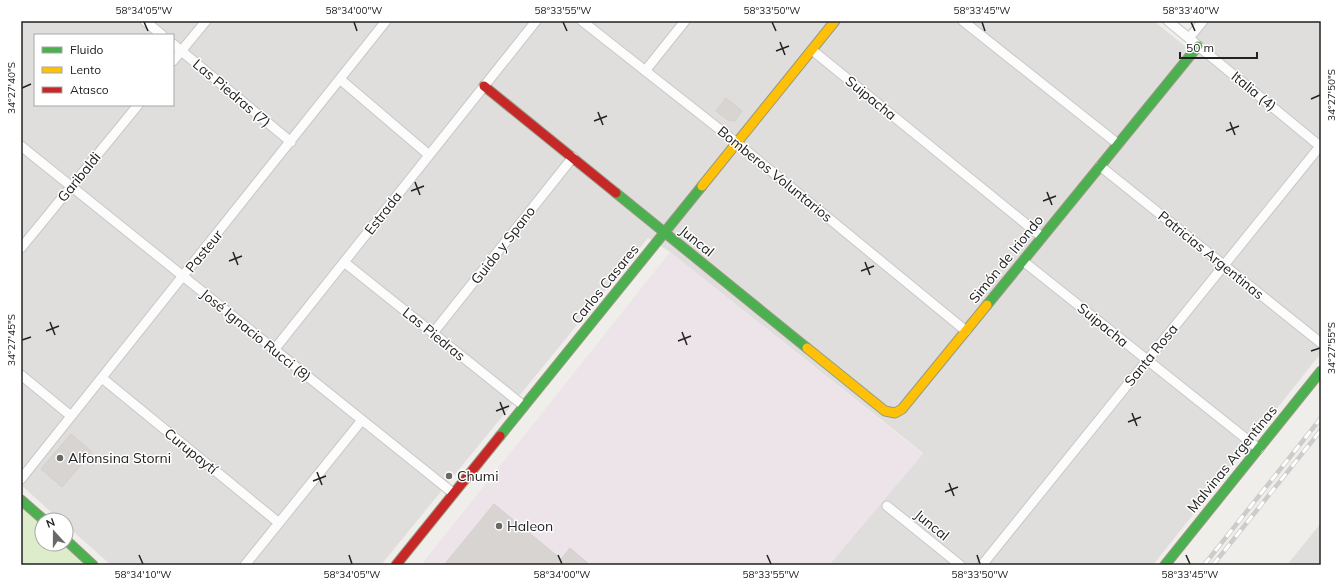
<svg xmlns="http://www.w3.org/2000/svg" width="1342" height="586" viewBox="0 0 1342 586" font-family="Mulish,sans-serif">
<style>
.residential{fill:#dfdedc;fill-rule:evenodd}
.industrial{fill:#ede4e9}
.grass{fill:#ddeccb}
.building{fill:#d7d4d2;stroke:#d3d0cc}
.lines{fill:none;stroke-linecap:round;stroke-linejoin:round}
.street-casing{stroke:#c9c8c7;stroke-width:11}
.fast-casing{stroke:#999a82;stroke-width:11}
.slow-casing{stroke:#999a82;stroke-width:11}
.jam-casing{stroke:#999a82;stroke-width:11}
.street{stroke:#fdfcfc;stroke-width:9}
.fast{stroke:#4caf50;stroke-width:9}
.slow{stroke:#ffc107;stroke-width:9}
.jam{stroke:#c62828;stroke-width:9}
.rail-casing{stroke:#ccc;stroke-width:4.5}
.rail{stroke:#fff;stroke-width:3;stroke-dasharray:9;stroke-linecap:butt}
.ticks{fill:none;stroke:#222;stroke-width:1.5}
.poi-dot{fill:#6a6968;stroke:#fff;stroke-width:1.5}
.labels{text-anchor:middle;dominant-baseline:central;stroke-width:3;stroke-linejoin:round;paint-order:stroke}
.street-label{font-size:14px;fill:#222;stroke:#fff}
.poi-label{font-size:14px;fill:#222;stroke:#fff;text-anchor:start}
.neatline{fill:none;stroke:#222;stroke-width:1.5}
.ticks-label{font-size:10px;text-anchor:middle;fill:#222}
</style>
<rect width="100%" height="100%" fill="#f0eeeb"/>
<!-- residential -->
<path class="residential" d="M21 21H1154L1186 47 1208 21H1321V353L1153 565H829L923 453 670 252 648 238 381 565H111L66 525V520H60L21 485ZM35 35H173V105H35Z
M1321 523V565H1287Z"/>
<!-- industrial -->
<path class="industrial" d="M670 252 923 454 829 565H421Z"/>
<!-- grass -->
<path class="grass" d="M21 504 42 523V544H65L88 565H21Z"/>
<!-- building -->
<path class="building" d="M726 98 742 111 735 121 728 120 716 111Z
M71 434 92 452 62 487 41 469Z
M494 504 561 559 570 548 590 565H444Z"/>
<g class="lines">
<defs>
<path id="street" d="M145 21 162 35
M582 21 737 143 966 331
M963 21 1118 144
M1168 21 1321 147
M1189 38 1203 21
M173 44 291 142
M812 50 1042 237
M173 61 206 21
M645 71 685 21
M341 80 429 155
M21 146 453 493
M1100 166 1321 343
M21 248 138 105
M1023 261 1259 449
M344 262 524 406
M433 333 573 157
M274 350 536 21
M21 375 71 416
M102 378 279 523
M21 479 386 21
M887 506 960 565
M245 565 362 420
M982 565 1321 145"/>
<path id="fast" d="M616 193 807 348
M987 305 1198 46
M500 436 702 186
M21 500 44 520
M66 540 93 565
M1165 565 1321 371"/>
<path id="slow" d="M702 186 835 21
M807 348 885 411 895 413 902 409 987 305"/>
<path id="jam" d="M484 86 616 193
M396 565 500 436"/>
</defs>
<!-- street casing -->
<use href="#street" class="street-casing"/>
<!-- fast casing -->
<use href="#fast" class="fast-casing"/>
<!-- slow casing -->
<use href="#slow" class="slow-casing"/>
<!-- jam casing -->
<use href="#jam" class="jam-casing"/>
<!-- street -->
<use href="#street" class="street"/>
<!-- fast -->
<use href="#fast" class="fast"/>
<!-- slow -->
<use href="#slow" class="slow"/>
<!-- jam -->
<use href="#jam" class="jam"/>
<defs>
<path id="rail" d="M1204 565 1321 418
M1213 565 1321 430"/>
</defs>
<!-- rail casing -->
<use href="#rail" class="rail-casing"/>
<!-- rail -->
<use href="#rail" class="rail"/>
</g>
<!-- ticks -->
<path class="ticks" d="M144 22 148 31M354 22 357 31M563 22 567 31M772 22 776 31M982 22 985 31M1191 22 1195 31M780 42 785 55M776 51 789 46M22 88 31 84M1311 99 1320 95M598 112 603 125M594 121 607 116M1230 122 1235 135M1226 131 1239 126M415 182 420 195M411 191 424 186M1047 192 1052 205M1043 201 1056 196M233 252 238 265M229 261 242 256M865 262 870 275M861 271 874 266M50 322 55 335M46 331 59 326M682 332 687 345M22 340 31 337M678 341 691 336M1311 351 1320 348M500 402 505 415M496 411 509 406M1132 413 1137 426M1128 422 1141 417M317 472 322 485M313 481 326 476M949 483 954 496M945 492 958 487M139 555 143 564M349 555 352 564M558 555 562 564M767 555 771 564M977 555 980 564M1186 555 1190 564"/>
<!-- markers -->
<g class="poi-dot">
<circle cx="60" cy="458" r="4"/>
<circle cx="449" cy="476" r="4"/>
<circle cx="499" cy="526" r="4"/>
</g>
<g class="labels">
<!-- street labels -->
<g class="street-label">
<text transform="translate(1254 91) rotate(39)">Italia (4)</text>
<text transform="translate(232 93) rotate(40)">Las Piedras (7)</text>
<text transform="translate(871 98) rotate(39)">Suipacha</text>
<text transform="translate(775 174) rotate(39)">Bomberos Voluntarios</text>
<text transform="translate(79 177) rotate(-51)">Garibaldi</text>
<text transform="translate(383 213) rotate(-52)">Estrada</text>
<text transform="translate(697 241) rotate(39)">Juncal</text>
<text transform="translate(503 245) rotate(-52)">Guido y Spano</text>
<text transform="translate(204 251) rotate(-51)">Pasteur</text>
<text transform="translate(1211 255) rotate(39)">Patricias Argentinas</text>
<text transform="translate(1006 259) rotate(-51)">Simón de Iriondo</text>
<text transform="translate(605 284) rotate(-51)">Carlos Casares</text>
<text transform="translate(1103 325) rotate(39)">Suipacha</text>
<text transform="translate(434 334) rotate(39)">Las Piedras</text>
<text transform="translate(256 335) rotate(39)">José Ignacio Rucci (8)</text>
<text transform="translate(1151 355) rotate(-51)">Santa Rosa</text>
<text transform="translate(191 451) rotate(39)">Curupaytí</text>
<text transform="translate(1232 459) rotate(-51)">Malvinas Argentinas</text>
<text transform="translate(932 525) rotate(39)">Juncal</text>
</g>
<!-- poi labels -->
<g class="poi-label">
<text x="68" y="458">Alfonsina Storni</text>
<text x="457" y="476">Chumi</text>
<text x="507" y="526">Haleon</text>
</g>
</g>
<!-- border -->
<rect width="1342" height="586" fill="none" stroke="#ffffff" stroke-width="44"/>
<!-- legend -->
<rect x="34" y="34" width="140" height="72" fill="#ffffff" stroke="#a7a7a7"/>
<rect x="42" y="47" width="20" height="6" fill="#4caf50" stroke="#a7a7a7"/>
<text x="70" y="54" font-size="12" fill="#222222">Fluido</text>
<rect x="42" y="67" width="20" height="6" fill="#ffc107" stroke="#a7a7a7"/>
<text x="70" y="74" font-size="12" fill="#222222">Lento</text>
<rect x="42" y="87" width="20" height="6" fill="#c62828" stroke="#a7a7a7"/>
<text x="70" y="94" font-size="12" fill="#222222">Atasco</text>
<!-- north arrow -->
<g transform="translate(54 532) rotate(339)"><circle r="19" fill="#ffffff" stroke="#a7a7a7"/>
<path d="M0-3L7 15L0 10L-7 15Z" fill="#6a6968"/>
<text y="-6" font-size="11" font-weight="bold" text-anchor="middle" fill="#222222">N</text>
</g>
<!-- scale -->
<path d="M1180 52v6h77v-6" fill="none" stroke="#222222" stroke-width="2"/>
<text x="1186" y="52" font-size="12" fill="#222222" stroke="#ffffff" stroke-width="3" paint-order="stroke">50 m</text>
<rect x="22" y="22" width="1298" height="542" class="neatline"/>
<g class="ticks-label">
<text x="144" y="14">58°34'05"W</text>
<text x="354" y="14">58°34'00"W</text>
<text x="563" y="14">58°33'55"W</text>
<text x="772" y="14">58°33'50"W</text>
<text x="982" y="14">58°33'45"W</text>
<text x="1191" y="14">58°33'40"W</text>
<text transform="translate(11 88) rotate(-90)" y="4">34°27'40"S</text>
<text transform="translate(1331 95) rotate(-90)" y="4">34°27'50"S</text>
<text transform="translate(11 340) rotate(-90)" y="4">34°27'45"S</text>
<text transform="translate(1331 348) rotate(-90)" y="4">34°27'55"S</text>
<text x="143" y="578">58°34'10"W</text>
<text x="352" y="578">58°34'05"W</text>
<text x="562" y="578">58°34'00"W</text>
<text x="771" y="578">58°33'55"W</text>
<text x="980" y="578">58°33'50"W</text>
<text x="1190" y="578">58°33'45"W</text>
</g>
</svg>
